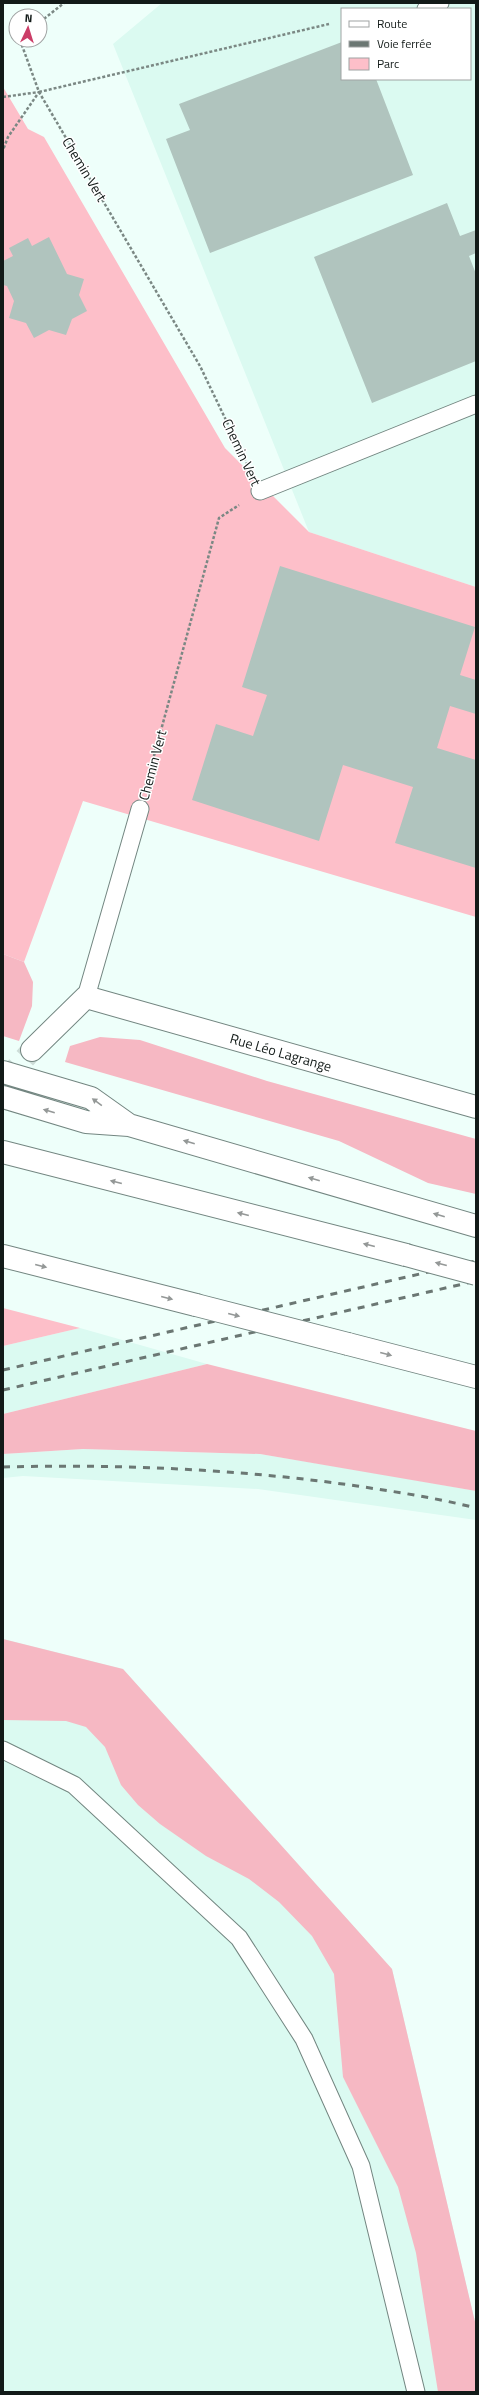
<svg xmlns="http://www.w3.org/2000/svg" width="479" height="2395" viewBox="0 0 479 2395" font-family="'Titillium Web',sans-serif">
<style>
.built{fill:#dbfaf1;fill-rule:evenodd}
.green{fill:#fdbfc9}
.forest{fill:#f6b8c3}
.building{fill:#b0c4be}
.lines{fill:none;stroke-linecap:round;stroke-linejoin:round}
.minor-tunnel{stroke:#cdddd8;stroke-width:22;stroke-dasharray:22 11;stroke-linecap:butt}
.service-casing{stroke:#738681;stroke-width:19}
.minor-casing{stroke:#738681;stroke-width:24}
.motorway-casing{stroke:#738681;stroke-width:24}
.path{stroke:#7b8884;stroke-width:2.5;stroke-dasharray:3 2;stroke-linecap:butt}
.service{stroke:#fff;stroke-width:17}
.minor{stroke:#fff;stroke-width:22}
.motorway{stroke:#fff;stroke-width:22}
.rail{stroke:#6b7773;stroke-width:3;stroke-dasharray:7 7;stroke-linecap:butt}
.motorway-bridge-casing{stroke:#738681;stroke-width:24;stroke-linecap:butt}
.motorway-bridge{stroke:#fff;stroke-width:22}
.oneway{fill:#949897}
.labels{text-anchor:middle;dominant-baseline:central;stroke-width:3;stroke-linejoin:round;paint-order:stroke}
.street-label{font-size:14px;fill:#121a18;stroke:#fff}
</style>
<rect width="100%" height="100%" fill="#eefffa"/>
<!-- built -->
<path class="built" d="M162 3H476V587L309 532 113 44ZM342 9H470V79H342Z
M80 1328 207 1364 3 1414V1346Z
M83 1449 260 1454 381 1474 476 1491V1520L258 1489 23 1476 3 1478V1454Z
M3 1639 123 1669 392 1969 474 2318H476V2392H3Z"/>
<!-- green -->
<path class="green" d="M3 87 28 129 44 137 225 448 309 532 476 587V917L83 801 24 962 3 954Z
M3 1308 80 1328 3 1346Z"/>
<!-- forest -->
<path class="forest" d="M3 954 24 962 33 982 32 1006 19 1041 3 1036Z
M100 1037 140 1040 267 1081 476 1139V1194L428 1183 339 1141 65 1062 70 1046Z
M207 1364 476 1431V1491L260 1454 83 1449 3 1454V1414Z
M3 1639 123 1669 392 1969 476 2326V2392H438L416 2253 398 2187 343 2077 334 1974 312 1936 279 1902 249 1879 206 1856 160 1824 138 1805 121 1785 105 1747 86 1727 66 1721 3 1720Z"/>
<!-- building -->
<path class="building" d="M342 42V79H376L413 175 210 253 166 139 190 130 179 104Z
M447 203 460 236 476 230V253L469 256 476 274V361L372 403 314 257Z
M49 237 67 274 84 279 79 295 87 311 72 319 66 335 49 330 34 338 26 323 9 318 14 301 7 286 3 285V261L13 256 9 248 28 238 32 246Z
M280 566 475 627 460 675 476 680V714L450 706 437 748 476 760V868L395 843 413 787 343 765 319 841 192 800 216 724 253 736 267 695 242 687Z"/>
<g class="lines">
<!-- minor-tunnel -->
<path class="minor-tunnel" d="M3 1083 32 1050"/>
<defs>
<path id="service" d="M426 9 440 3
M260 491 476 404
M86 997 140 809
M3 1750 74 1785 239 1938 304 2039 361 2166 416 2392"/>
<path id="minor" d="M32 1050 86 997 476 1107"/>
<path id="motorway" d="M3 1072 91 1098 129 1125
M3 1097 86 1122 129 1125 476 1226
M3 1152 406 1255
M3 1256 196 1305
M348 1344 476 1377"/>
</defs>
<!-- service casing -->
<use href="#service" class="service-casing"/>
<!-- minor casing -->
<use href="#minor" class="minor-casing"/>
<!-- motorway casing -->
<use href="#motorway" class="motorway-casing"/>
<!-- path -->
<path class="path" d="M40 22 64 3
M20 40 39 92 200 366 249 468
M39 92 329 24
M3 97 39 92 8 137 3 150
M146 785 219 518 239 505"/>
<!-- service -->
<use href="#service" class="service"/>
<!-- minor -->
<use href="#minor" class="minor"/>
<!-- motorway -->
<use href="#motorway" class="motorway"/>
<!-- rail -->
<path class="rail" d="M3 1370 476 1261
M3 1390 476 1281
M3 1467C121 1464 239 1469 357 1486 397 1492 437 1498 476 1508"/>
<defs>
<path id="motorway-bridge" d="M406 1255 476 1274
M196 1305 348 1344"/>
</defs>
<!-- motorway-bridge casing -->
<use href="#motorway-bridge" class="motorway-bridge-casing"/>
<!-- motorway-bridge -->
<use href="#motorway-bridge" class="motorway-bridge"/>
</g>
<!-- one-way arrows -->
<defs><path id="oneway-solid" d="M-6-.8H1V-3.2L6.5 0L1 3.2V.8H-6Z"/></defs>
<g class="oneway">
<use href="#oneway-solid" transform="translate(97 1102) rotate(-144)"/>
<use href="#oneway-solid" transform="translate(49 1111) rotate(-164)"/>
<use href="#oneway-solid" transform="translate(189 1142) rotate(-164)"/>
<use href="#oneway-solid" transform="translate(314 1179) rotate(-164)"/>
<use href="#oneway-solid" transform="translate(116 1182) rotate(-166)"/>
<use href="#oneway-solid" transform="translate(243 1214) rotate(-166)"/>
<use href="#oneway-solid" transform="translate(439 1215) rotate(-164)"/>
<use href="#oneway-solid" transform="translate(369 1245) rotate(-166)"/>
<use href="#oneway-solid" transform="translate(441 1264) rotate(-165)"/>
<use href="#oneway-solid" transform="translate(41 1266) rotate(14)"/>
<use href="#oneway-solid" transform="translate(167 1298) rotate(14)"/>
<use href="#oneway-solid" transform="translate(234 1315) rotate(14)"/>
<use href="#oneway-solid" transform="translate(386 1354) rotate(15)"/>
</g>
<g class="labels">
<!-- street labels -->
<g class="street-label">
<text transform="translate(85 169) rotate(59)">Chemin Vert</text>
<text transform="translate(242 452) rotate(65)">Chemin Vert</text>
<text transform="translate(152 765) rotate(-75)">Chemin Vert</text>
<text transform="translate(281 1052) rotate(16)">Rue Léo Lagrange</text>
</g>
</g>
<!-- border -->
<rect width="479" height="2395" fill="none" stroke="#121a18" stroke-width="8"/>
<!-- legend -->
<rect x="341" y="8" width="130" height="72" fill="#ffffff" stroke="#a0a3a3"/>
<rect x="349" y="21" width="20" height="6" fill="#ffffff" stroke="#a0a3a3"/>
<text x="377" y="28" font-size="12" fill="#121a18">Route</text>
<rect x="349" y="41" width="20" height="6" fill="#6b7773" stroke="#a0a3a3"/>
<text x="377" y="48" font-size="12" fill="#121a18">Voie ferrée</text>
<rect x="349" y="58" width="20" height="12" fill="#fdbfc9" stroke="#a0a3a3"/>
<text x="377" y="68" font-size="12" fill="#121a18">Parc</text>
<!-- north arrow -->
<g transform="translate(28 28) rotate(4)"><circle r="19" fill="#ffffff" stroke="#a0a3a3"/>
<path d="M0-3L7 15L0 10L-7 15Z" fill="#cb3d67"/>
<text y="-6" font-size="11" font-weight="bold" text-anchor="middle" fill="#121a18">N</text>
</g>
</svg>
